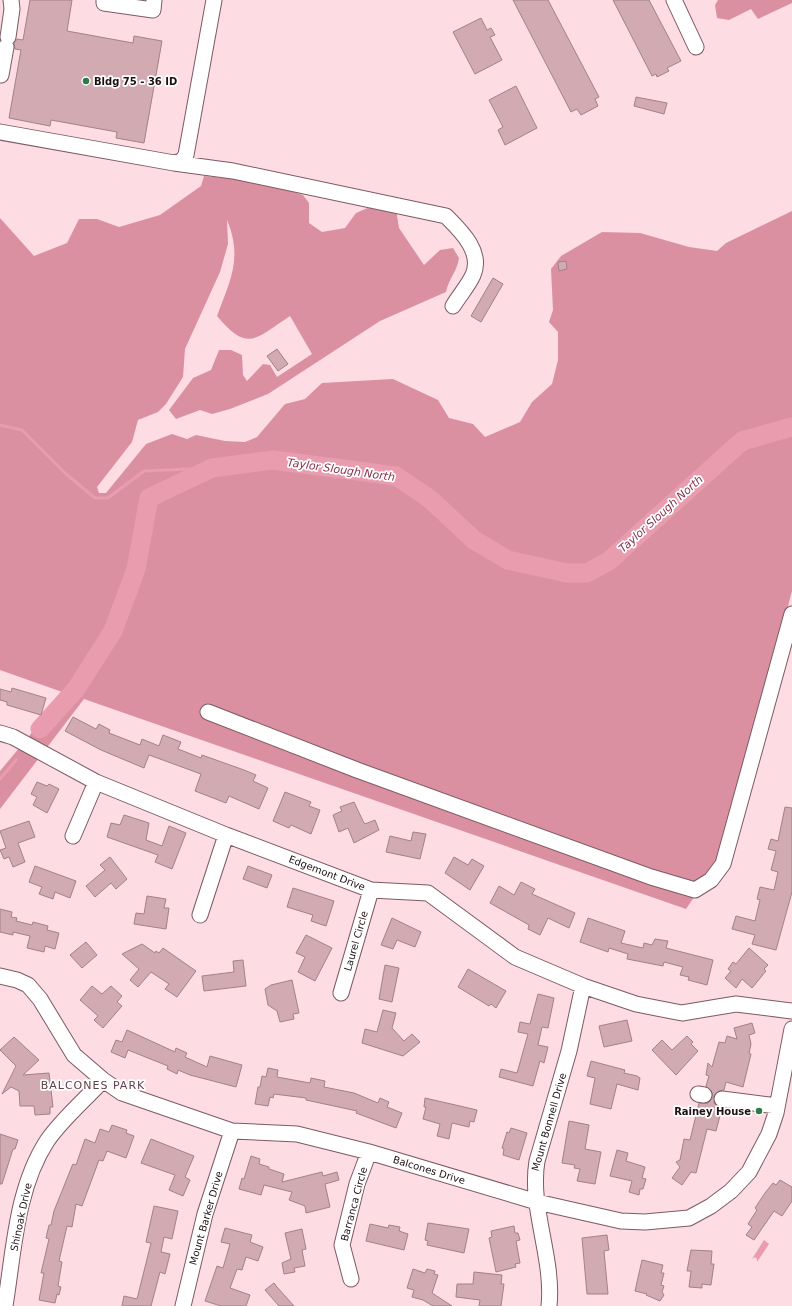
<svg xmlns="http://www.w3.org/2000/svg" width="792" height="1306" viewBox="0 0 792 1306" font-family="'DejaVu Sans',sans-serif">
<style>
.forest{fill:#db90a2}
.water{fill:#e99cae}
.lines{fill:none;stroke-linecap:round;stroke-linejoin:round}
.stream{stroke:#e99cae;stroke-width:3}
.river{stroke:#e99cae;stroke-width:19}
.building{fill:#d1aab2;stroke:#a58088}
.minor-casing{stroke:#7d5a62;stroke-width:17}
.minor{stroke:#fff;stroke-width:15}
.poi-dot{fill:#2a7a4a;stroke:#fff;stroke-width:1.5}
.labels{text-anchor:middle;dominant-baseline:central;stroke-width:3.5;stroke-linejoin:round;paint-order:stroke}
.poi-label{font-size:10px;font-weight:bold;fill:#1d1013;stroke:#fff;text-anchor:start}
.street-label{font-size:10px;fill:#1d1013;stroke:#fff}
.water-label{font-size:11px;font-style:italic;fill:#89304c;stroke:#fff}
.neighbourhood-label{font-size:11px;letter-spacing:1px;fill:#614048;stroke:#fff}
</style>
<rect width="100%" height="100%" fill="#fddce3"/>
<!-- forest -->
<path class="forest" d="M718 0H792V3L758 19 751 9 729 20 717 18 715 5Z
M204 176 265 182 303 195 309 203V223L322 232 345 228 356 213 379 203 396 209 399 228 424 265 440 250 453 248 459 258C457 272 449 278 446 292L380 321 268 394 230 409 212 414 200 410 176 419 169 410 193 378 211 370 219 350H231L242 355 243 375 247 381 263 364 270 365 277 377 312 354 290 316C255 339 248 353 217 316 230 281 243 258 227 220L228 244 220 272 185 349 183 377 166 404 158 412 138 420 132 442 97 487 99 493H106L146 444 172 434 187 439 196 435 225 441 245 442 257 437 285 404 305 399 322 383 393 379 438 400 449 418 473 424 485 437 520 422 532 402 552 384 558 360V332L549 322 553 310 551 269 561 256 602 232 640 233 689 247 717 251 726 243 792 211V591L719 864 704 882 686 909 84 699 0 809V771L65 693 0 670V218L34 256 67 243 79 219H97L119 227 160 215 201 186Z"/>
<!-- water -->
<path class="water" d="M764 1240 769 1244 757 1262V1259L755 1257 752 1259Z"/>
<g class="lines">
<!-- stream -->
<path class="stream" d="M0 425 22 430 66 474 95 498H108L144 471 212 468
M0 779 16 760"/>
<!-- river -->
<path class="river" d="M40 729 76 689 113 631 136 569 149 498 212 468 273 460 396 476 430 499 474 540 508 560 567 573H587L609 561 742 441 792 427"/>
</g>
<!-- building -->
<path class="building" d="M30 0H72L67 31 133 43 134 36 162 41 144 143 116 138 117 132 51 120 50 126 9 118 21 50 15 49 14 43 17 39 23 40Z
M513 0H548L599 97 595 99 598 106 581 115 577 109 571 112Z
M613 0H649L681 61 667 68 669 71 657 77 656 74 652 76Z
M481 18 487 30 491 28 495 35 490 37 502 60 475 74 453 32Z
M516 86 537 128 505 145 498 130 503 127 489 100Z
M636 97 667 103 664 114 634 106Z
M566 261 567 269 559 271 558 262Z
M493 278 503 284 481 322 471 316Z
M277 349 288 364 278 371 267 356Z
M12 688 46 698 41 715 7 705V702L0 700V689L11 692Z
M73 717 96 729 99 724 110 730 109 733 140 745 142 739 159 746 163 735 181 742 178 749 201 758 202 755 244 770 256 775 253 781 268 788 259 809 229 796 226 803 195 791 201 774 149 755 144 768 101 750 65 731Z
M37 782 47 786 49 784 59 789 47 813 33 805 37 797 31 794Z
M285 792 311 802 309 806 320 810 311 834 291 825 289 828 273 821Z
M354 802 363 821 365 824 375 820 379 830 354 843 348 828 339 832 333 815 342 811 340 807Z
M785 807 792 808V892L776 950 752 944 755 935 732 929 736 916 755 921 760 900 757 899 760 887 774 890 778 872 771 870 776 851 768 849 771 839 778 841Z
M124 815 149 823 146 840 162 846 169 826 186 833 172 869 155 862 158 855 107 837 111 823 120 825Z
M29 821 35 837 18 843 25 862 13 867 9 857 4 859 0 850 6 848 0 831Z
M413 832 426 834 420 859 386 852 390 836 411 841Z
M110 857 127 879 116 889 111 883 95 897 86 886 105 870 100 865Z
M454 857 468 865 472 859 484 866 470 890 445 873Z
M35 866 76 881 70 898 55 892 53 899 39 894 42 887 29 882Z
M248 866 272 875 267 888 243 879Z
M521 882 535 889 532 894 575 913 569 928 548 918 540 935 528 929 529 925 490 903 499 886 514 895Z
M293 888 334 901 326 926 311 921 313 915 287 907Z
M147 896 166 899 164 908H169L166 929 134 924 136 913 144 914Z
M0 909 12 912 11 917 17 918 16 921 32 925 33 922 48 926 47 930 59 933 55 949 45 946 44 952 27 948 30 936 13 932V935L0 932Z
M392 918 421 932 415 947 397 940 393 949 381 945Z
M588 918 625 931 621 943 643 948 644 943 652 945 655 939 668 941 666 948 713 960 707 985 688 980 689 977 680 975 683 967 664 962 663 966 627 959 628 954 609 948 608 952 580 942Z
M306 935 332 948 315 981 298 972 305 957 296 953Z
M86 942 97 955 82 968 70 955Z
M142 944 155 953 156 951 159 953 163 948 196 971 177 997 165 989 169 984 151 972 138 987 130 980 139 969 122 954Z
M749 948 768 965 764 969 766 971 752 988 742 979 736 988 725 978 731 971 728 969 733 962 736 964Z
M243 960 246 986 204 991 202 976 234 972 233 961Z
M385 965 399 968 392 1002 379 999Z
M468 969 506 991 496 1008 491 1004 489 1006 458 987Z
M292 980 299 1013 293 1014 294 1019 280 1022 277 1011 268 1005 265 989 271 985Z
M92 986 102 994 111 986 122 996 117 1002 122 1006 103 1028 94 1020 98 1016 80 1000Z
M538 994 554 998 548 1028 542 1027 538 1045 548 1047 544 1063 540 1061 533 1086 499 1077 501 1069 517 1073 528 1034 518 1032 520 1022 530 1024Z
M383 1010 396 1013 392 1028 404 1041 412 1034 420 1042 403 1056 362 1043 365 1029 377 1032Z
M627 1020 632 1041 604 1047 599 1026Z
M752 1023 755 1033 749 1035 751 1044 749 1053 751 1054 743 1087 726 1082 724 1090 719 1091 715 1094 714 1103 722 1108 716 1131 707 1129 696 1173 691 1172 682 1185 672 1178 680 1167 676 1162 680 1160 684 1139 690 1140 699 1103H708L713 1097 712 1092 706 1086 709 1076 706 1075 708 1063 712 1067 719 1042 725 1043 727 1036 737 1039 734 1028Z
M127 1030 175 1052 176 1048 187 1053 185 1057 207 1067 210 1056 242 1065 236 1087 190 1075 178 1070 177 1074 167 1069 168 1066 128 1050 125 1058 111 1052 116 1040 122 1042Z
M687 1036 693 1042 691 1044 698 1051 676 1075 652 1050 662 1040 672 1050Z
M14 1037 39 1060 23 1075 49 1073 53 1107H50V1114L35 1115 34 1106H20L19 1091 11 1087 2 1094 16 1066 0 1050Z
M591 1061 625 1070 624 1073 637 1076 640 1078 638 1090 617 1084 611 1109 590 1104 595 1078 587 1076Z
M268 1068 278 1070 277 1077 310 1083 311 1078 325 1081 324 1087 354 1093 378 1103 380 1098 389 1102 387 1107 402 1113 396 1128 356 1113 357 1111 306 1100V1098L274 1094 273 1098 270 1097 268 1106 255 1104 258 1087H260L262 1076 266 1077Z
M425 1098 477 1110 474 1122 470 1121 469 1127 452 1123 449 1139 437 1136 440 1124 423 1119 426 1107H424Z
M569 1121 589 1125 585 1149 601 1152 595 1184 577 1181 580 1169 574 1168 575 1165 562 1163Z
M112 1125 127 1130 126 1133 134 1136 126 1158 107 1151 103 1161 99 1160 82 1206 76 1204 72 1227 67 1226 59 1261 62 1262 58 1286 61 1287 59 1295 57 1294 55 1303 39 1300 44 1273H41L49 1239 46 1238 49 1225H51L54 1211 72 1166 73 1164 76 1165 85 1139 95 1143 100 1129 109 1132Z
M511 1128 527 1133 519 1160 503 1155 504 1149 502 1148 507 1132 509 1133Z
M0 1134 18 1140 15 1149H13L2 1184H0Z
M151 1139 194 1156 185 1177 190 1180 183 1196 169 1190 175 1175 141 1163Z
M617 1150 628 1153 626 1161 645 1167 642 1178 646 1179 643 1189H640L639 1195 629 1192 632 1181 610 1176Z
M251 1156 260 1159 259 1164 269 1167V1169L284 1174 282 1182 322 1172 323 1176 337 1172 339 1180 325 1184 330 1207 306 1213 305 1206 289 1200 292 1192 264 1185 261 1195 239 1189 242 1178 244 1179Z
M780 1180 792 1187V1201L782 1216 774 1211 754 1240 746 1235 752 1227 748 1224 757 1210 755 1208 765 1193 773 1183 776 1185Z
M154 1206 178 1211 172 1239 164 1237 161 1252 170 1254 165 1274 160 1272 151 1306H122L124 1296 137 1299 151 1243 146 1242Z
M428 1223 469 1229 464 1253 427 1245 428 1241 425 1240Z
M370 1224 388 1228 389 1225 400 1227 399 1231 408 1234 404 1250 366 1241Z
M514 1226 515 1233H518L520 1240 516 1241 520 1263 515 1264 516 1267 496 1272 489 1238 492 1237 491 1231Z
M225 1228 252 1235 250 1242 263 1247 258 1261 246 1257 242 1270 237 1269 230 1288 250 1295 246 1306H221L205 1301 217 1266 223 1268 230 1244 221 1242Z
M302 1229 306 1249 302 1250 305 1266 294 1268 295 1272 284 1274 282 1263 291 1259 285 1233Z
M607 1235 609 1250 604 1251 608 1294H587L582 1238Z
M691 1250 712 1251 711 1264H714L711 1285 702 1284V1288L689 1287 691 1271H687Z
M642 1260 663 1265 661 1273H664L661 1285 664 1286 662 1292 664 1295 660 1301 646 1295 647 1294 635 1291Z
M413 1269 425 1273 427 1269 435 1271 434 1274 438 1275 432 1293 452 1306H433L423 1300 412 1297 414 1290 407 1288Z
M474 1272 502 1275 501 1284H504L501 1306H479L480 1300 456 1297 457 1284H473Z
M274 1283 277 1287 294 1306H279L265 1290Z"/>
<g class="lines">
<defs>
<path id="minor" d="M104 0V3L153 10 154 0
M674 0 696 47
M8 37 12 9 11 0
M1 75 6 47
M0 132 174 163 233 171 446 216C461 231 483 252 473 275 468 286 459 296 453 306
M174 163 182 161 186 155 214 0
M208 712 357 770 651 877 695 890 711 880 723 864 792 614
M0 733 13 737 96 782 226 835 371 890 428 893 515 957 583 986 636 1004 682 1013 736 1004 792 1011
M73 836 96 782
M200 915 226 835
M0 976 17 980 28 985 40 999 74 1055 103 1080 122 1093 232 1131 297 1134 369 1152 537 1202 621 1221 645 1222 689 1218 711 1206 731 1191 749 1172 769 1134 776 1113 792 1029
M341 993 371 890
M698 1094 704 1095
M722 1099 777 1106
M351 1279 342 1245 357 1184 369 1152
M5 1306C14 1251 16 1189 47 1141 62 1119 85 1100 103 1080
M183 1306 205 1214 232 1131
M549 1306C554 1257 529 1208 537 1161L569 1051 583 986"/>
</defs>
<!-- minor casing -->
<use href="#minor" class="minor-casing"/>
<!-- minor -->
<use href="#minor" class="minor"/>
</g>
<!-- markers -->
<g class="poi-dot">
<circle cx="86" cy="81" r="4"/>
<circle cx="759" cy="1111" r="4"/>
</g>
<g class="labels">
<!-- poi labels -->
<g class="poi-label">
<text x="94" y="81">Bldg 75 - 36 ID</text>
<text x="751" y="1111" text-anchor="end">Rainey House</text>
</g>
<!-- street labels -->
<g class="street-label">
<text transform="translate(327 873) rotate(21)">Edgemont Drive</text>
<text transform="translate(356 941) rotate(-74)">Laurel Circle</text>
<text transform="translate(549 1122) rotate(-74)">Mount Bonnell Drive</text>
<text transform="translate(429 1170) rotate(17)">Balcones Drive</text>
<text transform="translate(354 1204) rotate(-75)">Barranca Circle</text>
<text transform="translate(21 1217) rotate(-78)">Shinoak Drive</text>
<text transform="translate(206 1218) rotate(-74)">Mount Barker Drive</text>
</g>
<!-- water labels -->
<g class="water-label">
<text transform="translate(341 470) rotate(8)">Taylor Slough North</text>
<text transform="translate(661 514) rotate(-42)">Taylor Slough North</text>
</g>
<!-- neighbourhood labels -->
<g class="neighbourhood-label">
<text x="93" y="1085">BALCONES PARK</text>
</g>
</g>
</svg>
